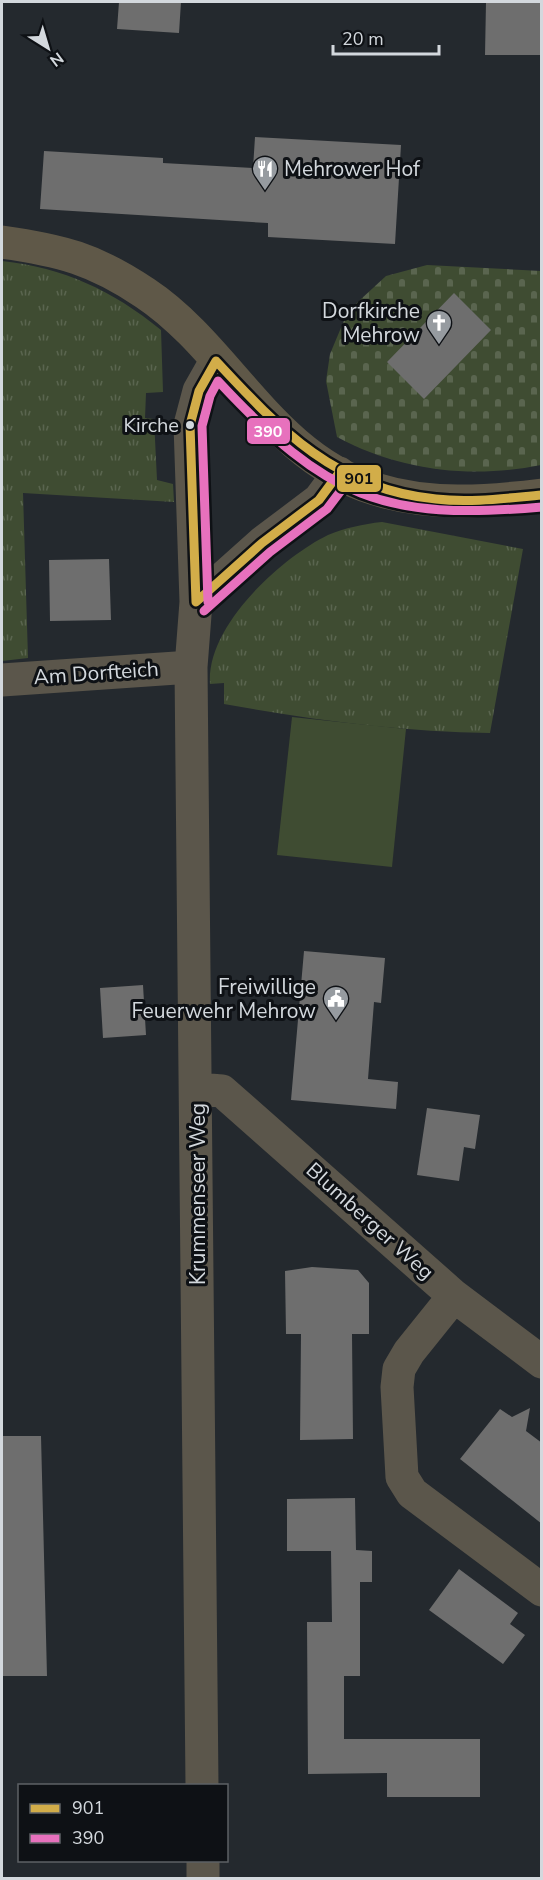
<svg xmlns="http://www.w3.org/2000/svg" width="543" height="1880" viewBox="0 0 543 1880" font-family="'Nunito Sans',sans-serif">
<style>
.grass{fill:url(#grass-tufts)}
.cemetery{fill:url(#cemetery-stones)}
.pitch{fill:#3f4c32}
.building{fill:#6e6e6e}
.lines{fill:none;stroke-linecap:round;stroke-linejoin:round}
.street{stroke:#5b564b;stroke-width:33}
.secondary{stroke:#5f5848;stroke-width:33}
.bus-1-casing{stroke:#0e1115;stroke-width:14}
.bus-2-casing{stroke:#0e1115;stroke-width:14}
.bus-1{stroke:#d2ad49;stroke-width:9}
.bus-2{stroke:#e771bd;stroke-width:9}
.bus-dot{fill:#d3d8dd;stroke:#0e1115;stroke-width:2}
.labels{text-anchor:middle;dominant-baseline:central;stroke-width:6;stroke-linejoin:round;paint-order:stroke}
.bus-label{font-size:20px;fill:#d3d8dd;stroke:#0e1115;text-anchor:end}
.poi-label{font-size:21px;fill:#d3d8dd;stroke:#0e1115;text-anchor:end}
.street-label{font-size:21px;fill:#d3d8dd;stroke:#0e1115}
.line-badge{stroke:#0e1115;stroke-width:2}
.badge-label{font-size:16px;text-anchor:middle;font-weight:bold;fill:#fff}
.pale-badge-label{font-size:16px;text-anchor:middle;font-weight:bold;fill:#111}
</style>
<defs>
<pattern id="grass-tufts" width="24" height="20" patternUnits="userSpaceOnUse" patternTransform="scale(1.5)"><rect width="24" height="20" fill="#3f4c32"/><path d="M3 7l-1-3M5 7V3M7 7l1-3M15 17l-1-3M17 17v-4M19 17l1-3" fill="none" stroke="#5a654f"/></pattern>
<pattern id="cemetery-stones" width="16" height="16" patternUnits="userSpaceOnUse" patternTransform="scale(1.5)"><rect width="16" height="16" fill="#3f4c32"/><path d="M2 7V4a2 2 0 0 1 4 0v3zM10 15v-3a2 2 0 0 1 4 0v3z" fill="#5a654f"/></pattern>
</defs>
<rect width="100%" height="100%" fill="#24292e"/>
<!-- grass -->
<path class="grass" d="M2 261C64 268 112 290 161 330L163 392 146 393 145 418 154 419 157 480 173 484 174 502 23 493 28 658 2 661Z
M382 522 523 549 490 733C401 732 312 720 224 704V683L210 684C206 626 281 558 328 535 345 528 363 524 382 522Z"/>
<!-- cemetery -->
<path class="cemetery" d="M427 265 541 271V465C472 479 400 471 337 437L326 381 330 354 348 311 386 276Z"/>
<!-- pitch -->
<path class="pitch" d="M292 717 406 729 392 867 277 855Z"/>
<!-- building -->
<path class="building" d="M119 2H181L179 33 117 29Z
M486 2H542V55H485Z
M255 137 401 145 395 244 268 237V223L40 209 44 151 163 158V163L253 168Z
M454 293 491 330 424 399 387 362Z
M109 559 111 620 50 621 49 560Z
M304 951 385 958 381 1003 374 1002 368 1079 398 1082 396 1109 291 1100Z
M143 985 146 1035 103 1038 100 988Z
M427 1108 480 1115 475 1149 464 1147 459 1181 417 1175Z
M312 1267 358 1270 369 1283V1334H352L353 1439 300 1440 301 1334H286L285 1271Z
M530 1408 526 1431 542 1443V1524L460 1459 500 1409 512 1417Z
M2 1436H41L47 1676H2Z
M355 1498 356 1550 372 1551V1582H360V1676H344V1739H480V1797H387V1773L308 1774 307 1622H332L331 1551H287V1499Z
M459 1569 518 1613 510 1624 525 1635 503 1664 429 1610Z"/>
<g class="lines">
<!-- street -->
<path class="street" d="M196 602 262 543 319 500 339 473
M2 680 191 667
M197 1089 222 1091 454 1296 542 1362
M454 1296 409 1352 399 1369 397 1387 402 1477 412 1493 542 1590
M202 1786 191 667 196 602 190 425 199 391 216 361
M203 1860V1878"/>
<!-- secondary -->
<path class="secondary" d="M2 242C60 250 95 259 145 293 228 348 271 457 375 489 429 506 486 502 542 495"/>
<defs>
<path id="bus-1" d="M216 361C280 430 337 490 436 499 471 503 507 498 542 495
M196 602 190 425 199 391 216 361
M196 602 262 543 319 500 339 473"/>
<path id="bus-2" d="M208 602 202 426 210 396 218 381C327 498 382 521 542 507
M204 611 270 552 327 509 349 480"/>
</defs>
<!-- bus-1 casing -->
<use href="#bus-1" class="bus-1-casing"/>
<!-- bus-2 casing -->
<use href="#bus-2" class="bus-2-casing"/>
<!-- bus-1 -->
<use href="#bus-1" class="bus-1"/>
<!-- bus-2 -->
<use href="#bus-2" class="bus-2"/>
</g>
<!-- icons -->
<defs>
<symbol id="restaurant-pin" viewBox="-11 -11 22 30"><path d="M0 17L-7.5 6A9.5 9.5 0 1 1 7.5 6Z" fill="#969ba0" stroke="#0e1115"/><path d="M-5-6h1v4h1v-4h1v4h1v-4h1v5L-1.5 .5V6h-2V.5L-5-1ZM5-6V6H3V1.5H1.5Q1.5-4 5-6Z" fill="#fff"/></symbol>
<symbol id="church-pin" viewBox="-11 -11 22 30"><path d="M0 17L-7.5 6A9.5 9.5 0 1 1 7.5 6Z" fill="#969ba0" stroke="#0e1115"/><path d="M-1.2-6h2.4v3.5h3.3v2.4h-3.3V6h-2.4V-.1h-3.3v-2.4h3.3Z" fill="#fff"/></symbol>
<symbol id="civic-pin" viewBox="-11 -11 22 30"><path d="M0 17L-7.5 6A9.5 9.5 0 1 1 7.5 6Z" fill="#969ba0" stroke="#0e1115"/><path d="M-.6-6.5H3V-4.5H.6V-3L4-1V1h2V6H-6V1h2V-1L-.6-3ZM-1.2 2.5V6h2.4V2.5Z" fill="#fff"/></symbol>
</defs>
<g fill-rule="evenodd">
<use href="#restaurant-pin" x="250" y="154" width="30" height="40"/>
<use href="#church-pin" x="424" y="308" width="30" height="40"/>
<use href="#civic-pin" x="321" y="984" width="30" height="40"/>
</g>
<!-- markers -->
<circle class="bus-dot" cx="190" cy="425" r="5"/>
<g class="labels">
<!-- bus labels -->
<g class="bus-label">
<text x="179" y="425">Kirche</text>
</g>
<!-- poi labels -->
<g class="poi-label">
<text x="284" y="169" text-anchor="start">Mehrower Hof</text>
<text x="420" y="311">Dorfkirche<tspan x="420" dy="24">Mehrow</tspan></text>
<text x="316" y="987">Freiwillige<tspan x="316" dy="24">Feuerwehr Mehrow</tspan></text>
</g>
<!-- street labels -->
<g class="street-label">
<text transform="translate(96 673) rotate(-4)">Am Dorfteich</text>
<text transform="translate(198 1194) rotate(-90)">Krummenseer Weg</text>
<text transform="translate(370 1221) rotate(42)">Blumberger Weg</text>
</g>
</g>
<g class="line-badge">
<rect x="246" y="417" width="45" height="28" rx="6" fill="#e771bd"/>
<rect x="336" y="464" width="46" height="29" rx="6" fill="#d2ad49"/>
</g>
<g class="badge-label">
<text x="268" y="437">390</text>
</g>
<g class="pale-badge-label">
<text x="359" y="484">901</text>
</g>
<!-- border -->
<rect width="543" height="1880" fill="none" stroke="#d3d8dd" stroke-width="6"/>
<!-- legend -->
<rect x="18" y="1784" width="210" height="78" fill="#0e1115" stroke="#5d6165" stroke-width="1.5"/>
<rect x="30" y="1804" width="30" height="9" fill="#d2ad49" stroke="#5d6165" stroke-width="1.5"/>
<text x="72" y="1814" font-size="18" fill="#d3d8dd">901</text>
<rect x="30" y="1834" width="30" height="9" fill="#e771bd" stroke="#5d6165" stroke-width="1.5"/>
<text x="72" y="1844" font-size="18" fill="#d3d8dd">390</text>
<!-- north arrow -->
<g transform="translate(48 48) rotate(143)" stroke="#0e1115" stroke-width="4.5" paint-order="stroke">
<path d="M0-4.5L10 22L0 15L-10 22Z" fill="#d3d8dd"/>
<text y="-9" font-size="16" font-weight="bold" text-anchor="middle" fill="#d3d8dd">N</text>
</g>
<!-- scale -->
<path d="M333 45v9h106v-9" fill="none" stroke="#d3d8dd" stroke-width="3"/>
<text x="342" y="45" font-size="18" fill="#d3d8dd" stroke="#0e1115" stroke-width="4.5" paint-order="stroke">20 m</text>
</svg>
